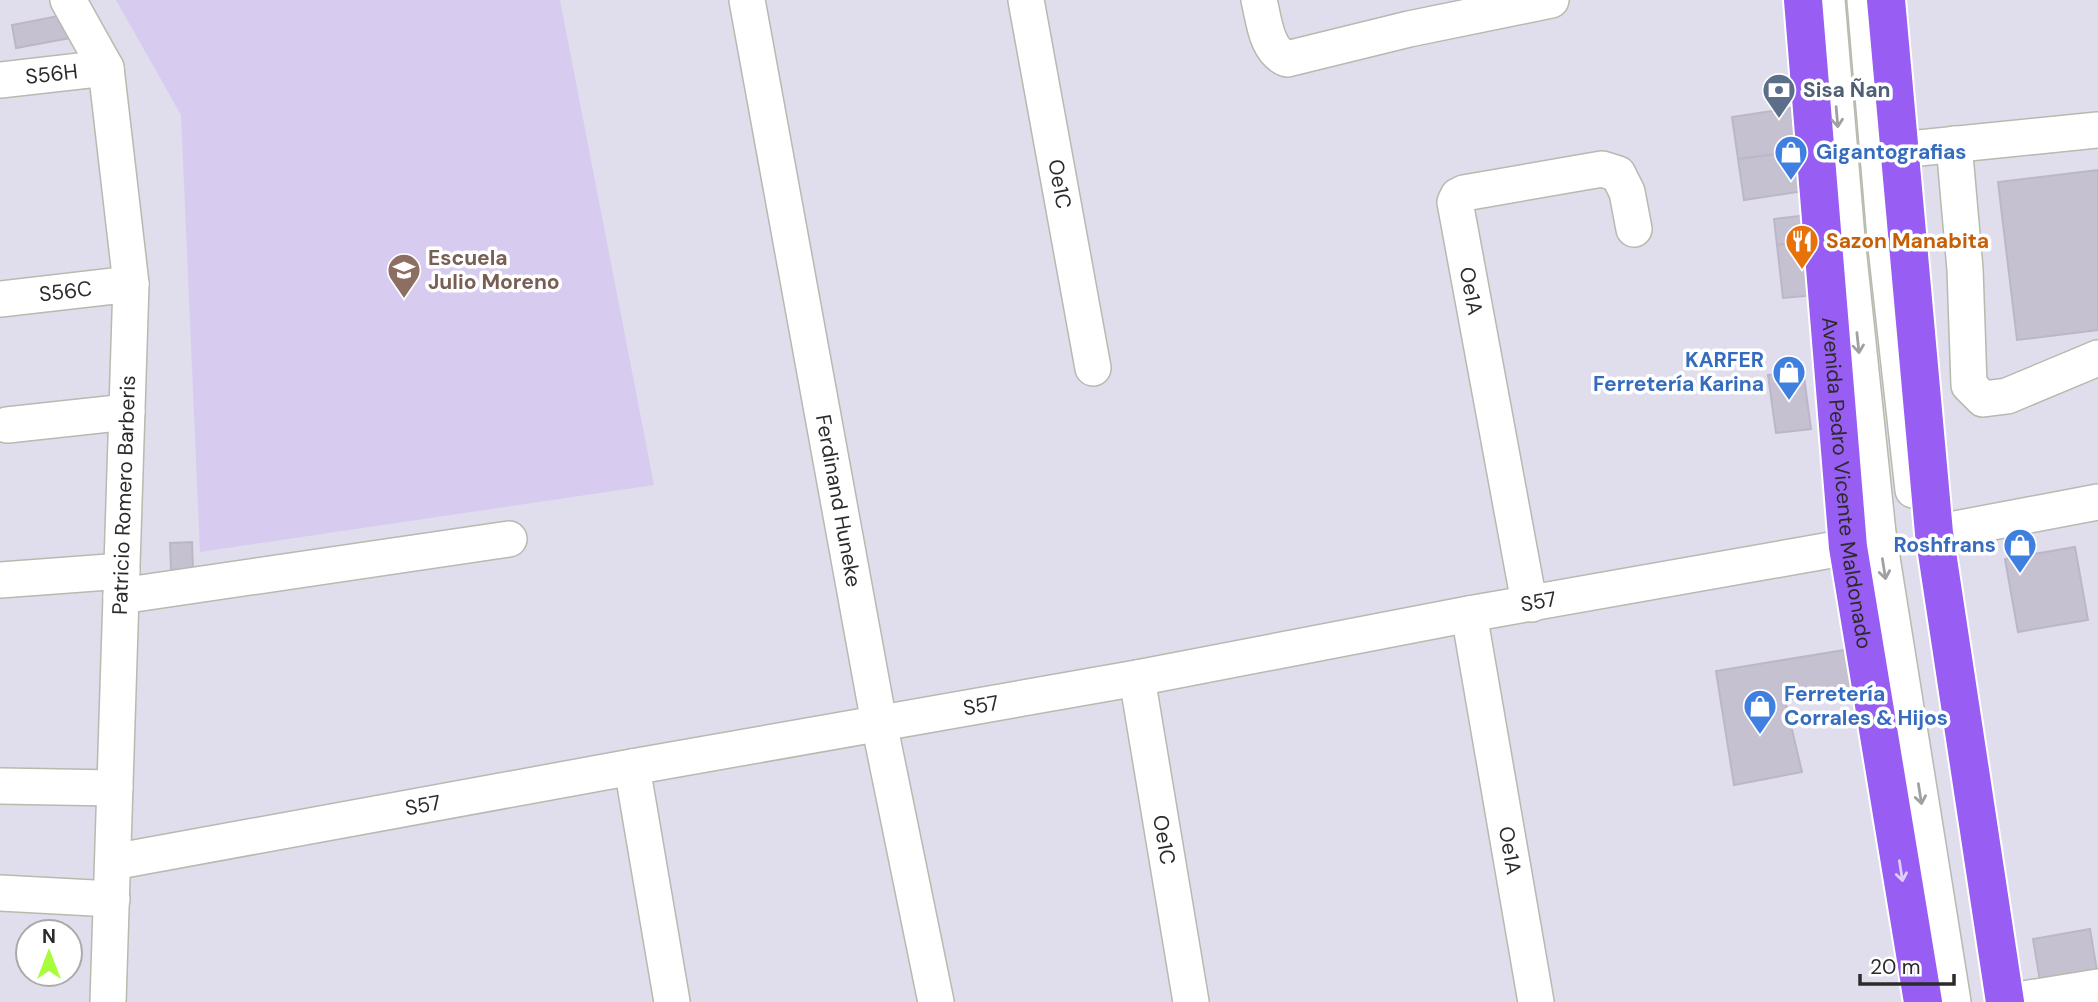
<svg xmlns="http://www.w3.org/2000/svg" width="2098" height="1002" viewBox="0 0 2098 1002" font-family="'DM Sans',sans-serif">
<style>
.education{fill:#d7ccef}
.building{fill:#c5c1d0;stroke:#bbb7c9;stroke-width:2}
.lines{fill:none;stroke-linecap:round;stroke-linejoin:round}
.minor-casing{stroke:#b5bbad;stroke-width:38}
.major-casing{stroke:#fff;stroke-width:42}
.minor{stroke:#fff;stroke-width:35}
.major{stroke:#985df2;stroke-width:38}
.oneway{stroke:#a0a0a0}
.oneway2{stroke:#e0cefb}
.labels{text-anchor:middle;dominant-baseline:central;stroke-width:7;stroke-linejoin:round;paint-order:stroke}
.street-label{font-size:21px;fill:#2b2b2b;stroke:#fff}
.service-label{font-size:21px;font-weight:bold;fill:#4e5e75;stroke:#fff;text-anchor:start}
.shop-label{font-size:21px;font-weight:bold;fill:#366cbe;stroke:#fff;text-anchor:start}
.food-label{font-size:21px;font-weight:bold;fill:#c56008;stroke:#fff;text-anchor:start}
.education-label{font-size:21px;font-weight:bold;fill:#785e54;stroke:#fff;text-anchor:start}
</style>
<rect width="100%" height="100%" fill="#e0dded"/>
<!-- education -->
<path class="education" d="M116 0H560L654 485 200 552 181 115Z"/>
<!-- building -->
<path class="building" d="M63 15 76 37 16 48 12 25Z
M1791 108 1798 151 1738 159 1732 117Z
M1798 151 1804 191 1744 200 1738 159Z
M2098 170V330L2017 340 1998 182Z
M1807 215 1809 241 1777 245 1774 219Z
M1809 241 1815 295 1783 298 1777 245Z
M1803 370 1811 429 1776 433 1768 375Z
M192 542 193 569 171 570 170 543Z
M2075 547 2088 620 2018 632 2005 559Z
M1857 648 1860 686 1785 700 1802 772 1734 785 1716 671Z
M2090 929 2097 971 2040 981 2033 939Z"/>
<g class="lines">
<defs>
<g id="minor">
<path d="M68 0 106 68 131 284 108 1002"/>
<path id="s1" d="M747 0 879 723 936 1002"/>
<path id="s2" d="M1026 0 1093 368"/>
<path d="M1259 0C1264 20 1266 51 1287 59L1409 29 1551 0"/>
<path d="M1827 0 1847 238 1878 533 1953 1002"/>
<path d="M1865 0 1885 238 1913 490"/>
<path id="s3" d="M0 80 106 68"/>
<path d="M1954 144 1965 269 1969 385 1983 399 2007 396 2098 358"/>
<path d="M1899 150 2098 130"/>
<path id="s4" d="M0 299 131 284"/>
<path d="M7 425 127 412"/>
<path d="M1934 533 2098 502"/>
<path d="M0 580 122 571"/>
<path d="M121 596 509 539"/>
<path d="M1532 604 1526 586 1455 202 1458 196 1464 193 1602 169 1618 174 1627 192 1634 229"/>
<path id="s5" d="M1469 614 1536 1002"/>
<path id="s6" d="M1137 678 1191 1002"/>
<path d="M632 767 672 1002"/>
<path d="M0 786 115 788"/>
<path id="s7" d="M113 862 632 767 1137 678 1469 614 1848 547"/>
<path d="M0 893 112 899"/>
<path d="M2005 1002 2098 987"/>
</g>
<g id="major">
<path id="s8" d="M1803 0 1848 547 1923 1002"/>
<path d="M1886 0 1934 533 2005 1002"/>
</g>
</defs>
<!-- minor casing -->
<use href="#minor" class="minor-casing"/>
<!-- major casing -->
<use href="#major" class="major-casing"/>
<!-- minor -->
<use href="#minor" class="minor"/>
<!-- major -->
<use href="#major" class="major"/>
</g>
<!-- one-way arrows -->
<defs><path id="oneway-shaft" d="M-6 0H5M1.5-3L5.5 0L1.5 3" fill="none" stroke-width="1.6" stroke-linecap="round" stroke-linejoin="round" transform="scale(1.75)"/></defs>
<g class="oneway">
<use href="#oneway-shaft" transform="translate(1837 117) rotate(85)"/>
<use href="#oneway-shaft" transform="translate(1858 343) rotate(84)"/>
<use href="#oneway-shaft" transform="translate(1884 569) rotate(81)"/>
<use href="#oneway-shaft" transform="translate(1920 794) rotate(81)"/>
</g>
<use class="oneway2" href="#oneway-shaft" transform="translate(1901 871) rotate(81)"/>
<!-- icons -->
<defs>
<symbol id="bank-pin" viewBox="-11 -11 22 30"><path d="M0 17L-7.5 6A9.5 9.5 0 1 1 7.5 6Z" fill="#5c6f8a" stroke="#fff"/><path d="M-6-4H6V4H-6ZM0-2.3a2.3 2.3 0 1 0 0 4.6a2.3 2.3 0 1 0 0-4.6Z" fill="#fff"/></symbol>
<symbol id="shop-pin" viewBox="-11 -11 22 30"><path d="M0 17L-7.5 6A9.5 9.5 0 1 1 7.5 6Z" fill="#3f7fe0" stroke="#fff"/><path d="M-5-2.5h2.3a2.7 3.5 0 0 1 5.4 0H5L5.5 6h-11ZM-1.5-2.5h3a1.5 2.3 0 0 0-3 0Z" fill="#fff"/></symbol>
<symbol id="restaurant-pin" viewBox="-11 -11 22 30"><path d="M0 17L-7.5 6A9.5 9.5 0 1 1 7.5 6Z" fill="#e8710a" stroke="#fff"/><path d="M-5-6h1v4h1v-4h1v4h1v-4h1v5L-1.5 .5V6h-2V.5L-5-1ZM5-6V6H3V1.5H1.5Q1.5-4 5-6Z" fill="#fff"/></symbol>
<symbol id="school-pin" viewBox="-11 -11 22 30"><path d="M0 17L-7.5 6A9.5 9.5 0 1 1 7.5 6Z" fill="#8d6e63" stroke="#fff"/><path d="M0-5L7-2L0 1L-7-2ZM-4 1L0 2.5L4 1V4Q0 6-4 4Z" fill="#fff"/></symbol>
</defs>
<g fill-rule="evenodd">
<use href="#bank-pin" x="1760" y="71" width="38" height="52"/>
<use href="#shop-pin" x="1772" y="133" width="38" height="52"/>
<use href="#restaurant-pin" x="1783" y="222" width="38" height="52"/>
<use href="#school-pin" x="385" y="251" width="38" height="52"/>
<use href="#shop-pin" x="1770" y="353" width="38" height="52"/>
<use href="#shop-pin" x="2001" y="526" width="38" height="52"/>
<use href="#shop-pin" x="1741" y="687" width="38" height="52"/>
</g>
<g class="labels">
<!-- street labels -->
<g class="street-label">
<text stroke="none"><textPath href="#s3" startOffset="52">S56H</textPath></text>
<text stroke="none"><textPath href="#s2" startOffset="187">Oe1C</textPath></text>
<text stroke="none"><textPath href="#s4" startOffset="66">S56C</textPath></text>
<text transform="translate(1471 291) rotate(79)">Oe1A</text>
<text stroke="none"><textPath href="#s8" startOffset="485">Avenida Pedro Vicente Maldonado</textPath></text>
<text transform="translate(124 495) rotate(-88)">Patricio Romero Barberis</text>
<text stroke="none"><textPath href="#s1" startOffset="509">Ferdinand Huneke</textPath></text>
<text stroke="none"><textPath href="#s7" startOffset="1449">S57</textPath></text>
<text stroke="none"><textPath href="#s7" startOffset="882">S57</textPath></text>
<text stroke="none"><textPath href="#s7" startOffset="315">S57</textPath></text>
<text stroke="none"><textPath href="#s6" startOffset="164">Oe1C</textPath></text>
<text stroke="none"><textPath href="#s5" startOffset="240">Oe1A</textPath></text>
</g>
<!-- service labels -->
<g class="service-label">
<text x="1803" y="90">Sisa Ñan</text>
</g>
<!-- shop labels -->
<g class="shop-label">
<text x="1816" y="152">Gigantografias</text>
<text x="1764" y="360" text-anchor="end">KARFER<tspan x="1764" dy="24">Ferretería Karina</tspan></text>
<text x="1996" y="545" text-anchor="end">Roshfrans</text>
<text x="1784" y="694">Ferretería<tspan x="1784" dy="24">Corrales &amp; Hijos</tspan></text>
</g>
<!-- food labels -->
<g class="food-label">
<text x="1826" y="241">Sazon Manabita</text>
</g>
<!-- education labels -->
<g class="education-label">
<text x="428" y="258">Escuela<tspan x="428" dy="24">Julio Moreno</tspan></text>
</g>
</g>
<!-- north arrow -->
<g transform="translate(49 953)"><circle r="33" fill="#ffffff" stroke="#aaaaaa" stroke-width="2"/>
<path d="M0-5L12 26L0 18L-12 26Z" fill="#a7fc3b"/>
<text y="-10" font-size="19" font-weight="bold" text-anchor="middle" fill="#2b2b2b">N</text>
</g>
<!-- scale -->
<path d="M1860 974v10h94v-10" fill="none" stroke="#2b2b2b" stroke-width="3.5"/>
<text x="1870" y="974" font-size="21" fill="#2b2b2b" stroke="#ffffff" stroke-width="5" paint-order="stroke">20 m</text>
</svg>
